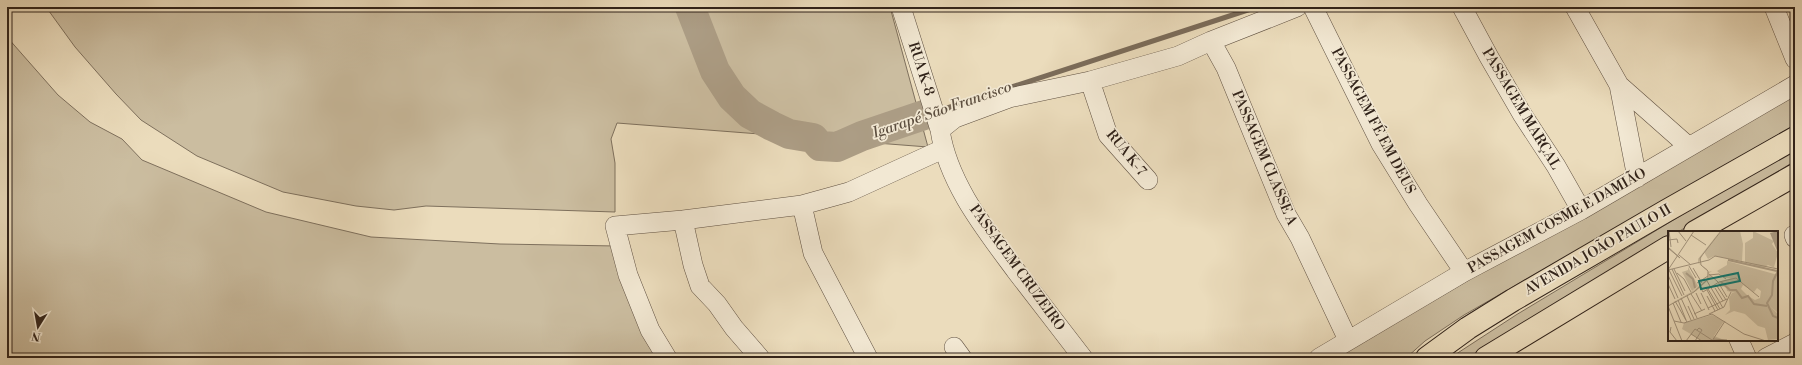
<svg xmlns="http://www.w3.org/2000/svg" width="1802" height="365" viewBox="0 0 1802 365" font-family="'Libre Bodoni',serif">
<style>
.green{fill:#cbbda0;stroke:#7e705d}
.lines{fill:none;stroke-linecap:round;stroke-linejoin:round}
.stream{stroke:#7b6c5a;stroke-width:5}
.river{stroke:#ac9d85;stroke-width:30}
.street-casing{stroke:#605142;stroke-width:20}
.primary-casing{stroke:#31231a;stroke-width:24}
.street{stroke:#f2e8d3;stroke-width:19}
.primary{stroke:#ebdcbc;stroke-width:22}
.labels{text-anchor:middle;dominant-baseline:central;stroke-width:3.5;stroke-linejoin:round;paint-order:stroke}
.street-label{font-size:14px;fill:#31231a;stroke:#f2e8d3}
.water-label{font-size:15px;font-style:italic;fill:#5c4e3f;stroke:#f2e8d3}
.inset-river{fill:none;stroke:#ac9d85;stroke-width:2}
.inset-road{fill:none;stroke:#a1927b;stroke-width:1}
.view{fill:#0f766e;fill-opacity:0.15;stroke:#0f766e;stroke-width:2}
.inset-edge{fill:none;stroke:#31231a;stroke-width:2}
</style>
<rect width="100%" height="100%" fill="#ebdcbc"/>
<filter id="stains"><feTurbulence type="fractalNoise" baseFrequency=".005" numOctaves="4"/><feColorMatrix values="0 0 0 0 .2 0 0 0 0 .09 0 0 0 0 .02 0 0 0 .5 -.17"/></filter>
<radialGradient id="worn" r=".72"><stop offset=".6" stop-color="#630" stop-opacity="0"/><stop offset="1" stop-color="#630" stop-opacity=".3"/></radialGradient>
<!-- green -->
<path class="green" d="M46 7H890L928 147 617 123 611 139 615 163V212L426 206 394 210 356 206 283 192 197 156 141 120 116 94 75 47Z
M7 37 58 95 90 122 122 139 142 160 266 212 371 237 500 244 616 246 669 358H7Z
M1795 90V125L1464 315 1425 341 1406 358H1335Z
M1795 150V161L1678 232H1669V237L1471 358H1450L1516 315 1690 210Z"/>
<g class="lines">
<!-- stream -->
<path class="stream" d="M938 111 1257 7"/>
<!-- river -->
<path class="river" d="M690 7 715 71 732 97 750 114 772 126 789 134 813 138 820 146 837 147 862 136 927 114"/>
<defs>
<path id="street" d="M901 7 940 130C948 183 985 229 1016 271 1038 300 1061 329 1083 358
M1313 7 1381 144 1418 204 1464 272
M1462 7 1489 57 1522 114 1556 166 1581 210
M1575 7 1619 85 1637 178
M1774 7 1795 59
M1211 41 1226 68 1286 214 1300 238 1348 340
M1090 81 1108 135 1148 180
M1619 85 1688 146
M940 130 955 118 1009 98 1090 81 1178 56 1211 41 1297 7
M802 205 813 253 868 358
M683 220 693 265 700 286 717 304 734 328 760 358
M1794 235 1795 238
M1739 340 1747 358
M954 347 962 358
M667 358 650 330 628 275 615 226 683 220 802 205 849 192 943 149
M1319 358 1464 272 1581 210 1795 85
M1766 358 1795 343"/>
<path id="primary" d="M1695 232 1795 175
M1427 358 1468 328 1513 300 1666 211 1795 138
M1486 358 1669 247"/>
</defs>
<!-- street casing -->
<use href="#street" class="street-casing"/>
<!-- primary casing -->
<use href="#primary" class="primary-casing"/>
<!-- street -->
<use href="#street" class="street"/>
<!-- primary -->
<use href="#primary" class="primary"/>
</g>
<g class="labels">
<!-- street labels -->
<g class="street-label">
<text transform="translate(921 69) rotate(72)">RUA K-8</text>
<text transform="translate(1521 109) rotate(59)">PASSAGEM MARÇAL</text>
<text transform="translate(1373 121) rotate(62)">PASSAGEM FÉ EM DEUS</text>
<text transform="translate(1126 153) rotate(51)">RUA K-7</text>
<text transform="translate(1264 158) rotate(67)">PASSAGEM CLASSE A</text>
<text transform="translate(1557 221) rotate(-29)">PASSAGEM COSME E DAMIÃO</text>
<text transform="translate(1598 250) rotate(-30)">AVENIDA JOÃO PAULO II</text>
<text transform="translate(1017 268) rotate(54)">PASSAGEM CRUZEIRO</text>
</g>
<!-- water labels -->
<g class="water-label">
<text transform="translate(942 110) rotate(-19)">Igarapé São Francisco</text>
</g>
</g>
<!-- overview -->
<g transform="translate(1668 231)">
<rect width="110" height="110" fill="#ebdcbc"/>
<path d="M52 0 44 12 53 0H72L75 13 74 30 46 25 40 28 36 21 31 32 33 34 39 38 40 41 44 40 41 42 40 46 38 50 41 47V44L44 46 28 60 0 74 25 60 39 48 40 40 30 32V28ZM85 0 106 10 104 13 110 22 106 36 109 38 100 34 95 37 77 31V12L85 7ZM59 30 110 44V82L102 75 110 83V108L100 109 97 97 90 95 77 83 66 80 57 84 62 79 61 67 64 62H67L59 60 58 55 53 56 51 51 63 47H57L49 40 59 34ZM75 54 86 61 89 57 93 60 92 67 101 74 92 67 87 69 80 65 73 58ZM20 36 30 55 24 60 14 41 20 39ZM44 84 56 90 46 105 59 110H35L14 98 16 92Z" fill="#cbbda0" fill-rule="evenodd"/>
<path d="M110 0V22L102 2Z" fill="#ac9d85"/>
<path class="inset-river" d="M60 29 109 40M110 40 105 50 104 64 99 72 105 85 110 87M18 42 25 48 27 57M53 51 62 59H68L74 67 80 65 86 73 99 75"/>
<path class="inset-road" d="M1 0 3 16M10 0 18 10M23 4 38 14M0 9 9 8 10 12M0 16 12 27 0 17M11 24 23 34M21 35 28 47M25 37 34 52M4 38 16 64M6 38 17 60M0 39 41 29 47 25 110 38M0 39 26 0M1 39 14 65M9 42 16 48 23 61M41 43 50 51 59 66M0 44 10 67M41 44 51 43 58 48M39 50 55 77M51 51 68 47 91 66M29 52 40 45M0 53 7 68M49 55 58 69M32 56 35 61 51 51M47 57 55 70M40 58 52 78M39 59 50 79M28 62 33 73M33 62 41 79M23 63 34 80M19 65 29 87M39 65 47 80M13 67 23 89M10 69 18 89M7 70 19 91M5 72 13 91M0 75 26 61 40 48V40L33 34 32 27 53 0M0 75 14 110M20 75 26 88M40 77 59 68M26 83 37 78M41 83 56 76 63 61M6 90 16 92 44 83 76 103 98 110M3 96 2 101 9 110M23 103 34 110M45 108 59 109M18 110 27 98 44 109M27 110 34 99 31 97 29 99M44 110 57 90"/>
<path class="view" d="M70 42 72 50 33 58 31 50Z"/>
<rect width="110" height="110" class="inset-edge"/>
</g>
<!-- margin -->
<rect width="1802" height="365" fill="none" stroke="#ebdcbc" stroke-width="24"/>
<rect x="8" y="8" width="1786" height="349" fill="none" stroke="#31231a" stroke-width="2"/>
<rect x="12" y="12" width="1778" height="341" fill="none" stroke="#31231a"/>
<!-- north arrow -->
<g transform="translate(38 327) rotate(191)" stroke="#f2e8d3" stroke-width="3" paint-order="stroke">
<path d="M0-3L7 15L0 10L-7 15Z" fill="#31231a"/>
<text y="-6" font-size="11" font-weight="bold" text-anchor="middle" fill="#31231a">N</text>
</g>
<rect width="100%" height="100%" filter="url(#stains)"/>
<rect width="100%" height="100%" fill="url(#worn)"/>
</svg>
